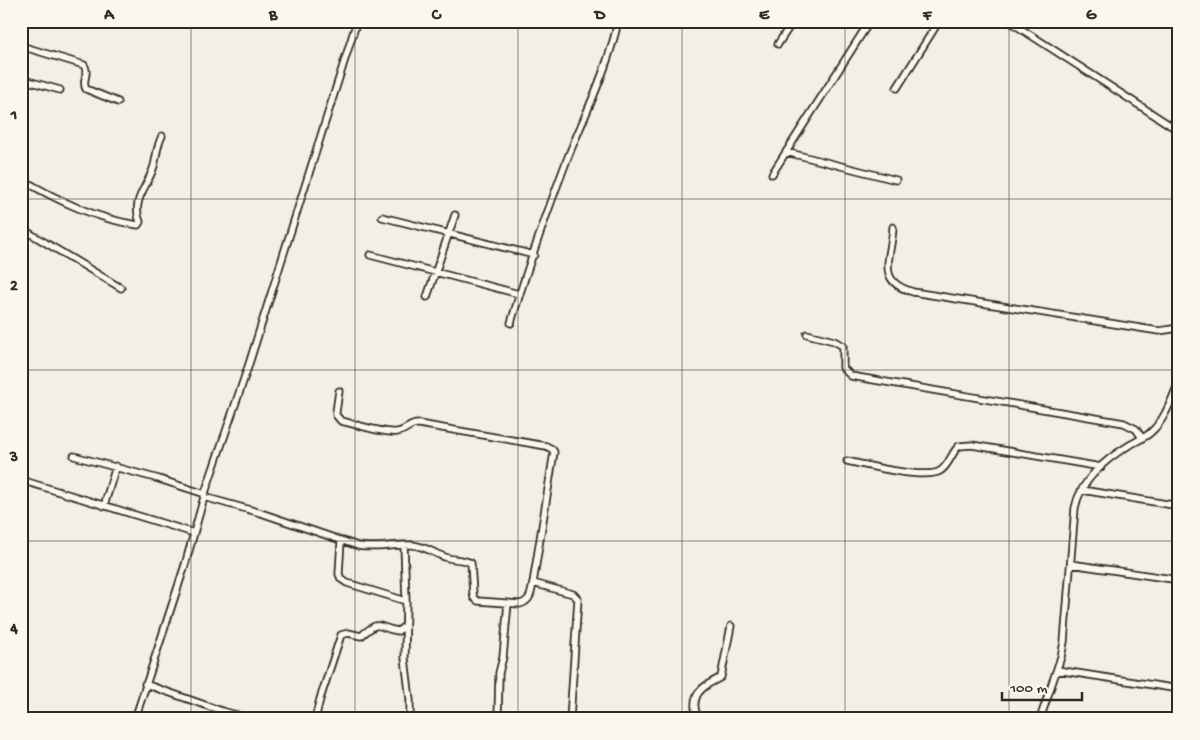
<svg xmlns="http://www.w3.org/2000/svg" width="1200" height="740" viewBox="0 0 1200 740" font-family="'Gochi Hand',sans-serif">
	<rect width="100%" height="100%" fill="#f3efe4"/>
	<filter id="ink" filterUnits="userSpaceOnUse"><feTurbulence type="fractalNoise" baseFrequency=".02" numOctaves="2"/><feDisplacementMap in="SourceGraphic" scale="10" xChannelSelector="R" yChannelSelector="G"/><feConvolveMatrix kernelMatrix="1 2 1 2 8 2 1 2 1" color-interpolation-filters="sRGB"/></filter>
	<g filter="url(#ink)">
		<g fill="none" stroke-linecap="round" stroke-linejoin="round">
			<defs>
				<path id="street" d="M1009,21l170,110
					M778,44l15,-23
					M21,46l63,19c6,8 -3,16 2,24l32,13
					M21,79l39,11
					M897,88l42,-67
					M786,152l110,28
					M772,174l98,-153
					M21,179c36,21 75,40 117,46l2,-3c-9,-23 8,-35 14,-56 3,-11 2,-18 8,-30
					M382,217l152,38
					M893,227c-1,30 -19,54 20,65l246,39 20,-3
					M21,228l100,60
					M370,255l149,39
					M427,297l28,-82
					M511,323c16,-55 36,-111 57,-166 18,-45 40,-88 50,-136
					M807,334l27,7 9,5v22l8,8 273,47 12,6 6,9
					M339,391l-3,21v3l5,6c14,3 43,13 56,11 9,-1 13,-9 22,-8l127,22 6,3 2,3 -21,131
					M74,456l85,23 46,15
					M847,461c18,4 78,19 93,10 9,-5 11,-18 19,-25l13,-1 129,22
					M21,480l173,53
					M1082,490l97,16
					M204,497l57,16 97,33c18,3 36,-2 54,-1 14,1 24,10 36,13 8,2 16,1 23,5l2,31 1,4 4,3 42,3c11,-3 11,-11 13,-21l40,11 5,5 -8,120
					M104,506l12,-40
					M341,541l-2,33 2,5 6,4 59,18
					M404,545l2,56 -1,57 5,42v19
					M1071,564l108,16
					M1057,670l122,19
					M145,684l77,27 30,8
					M135,719l50,-154 21,-75 42,-123 109,-346
					M315,719l5,-20 21,-64 7,-2 13,3c21,-18 15,-8 37,-5l7,-5
					M498,719l1,-46 4,-16 5,-54
					M700,719c-7,-7 -7,-22 1,-29 5,-6 14,-9 20,-13l10,-51
					M1040,719l21,-62 3,-15 11,-134c5,-27 31,-49 53,-62 8,-5 17,-8 23,-14 14,-12 21,-34 28,-50"/>
			</defs>
			<!-- street casing -->
			<use href="#street" stroke="#2b2b2b" stroke-width="9"/>
			<!-- street -->
			<use href="#street" stroke="#fbf7ec" stroke-width="5.5"/>
		</g>
	</g>
	<!-- grid -->
	<path fill="none" stroke="#2b2b2b" stroke-width="1" stroke-opacity="0.55" d="M191,21v698M355,21v698M518,21v698M682,21v698M845,21v698M1009,21v698M21,199h1158M21,370h1158M21,541h1158"/>
	<!-- margin -->
	<rect width="1200" height="740" fill="none" stroke="#fbf7ec" stroke-width="55"/>
	<!-- scale -->
	<path d="M1002 692v8h80v-8" fill="none" stroke="#2b2b2b" stroke-width="2.5"/>
	<text x="1010" y="692" font-size="15" fill="#2b2b2b" stroke="#fbf7ec" stroke-width="4" paint-order="stroke">100 m</text>
	<rect x="28" y="28" width="1144" height="684" fill="none" stroke="#2b2b2b" stroke-width="2"/>
	<g font-size="16" text-anchor="middle" font-weight="bold" fill="#2b2b2b">
		<text x="109" y="19">A</text>
		<text x="273" y="19">B</text>
		<text x="436" y="19">C</text>
		<text x="600" y="19">D</text>
		<text x="764" y="19">E</text>
		<text x="927" y="19">F</text>
		<text x="1091" y="19">G</text>
		<text x="14" y="119">1</text>
		<text x="14" y="290">2</text>
		<text x="14" y="461">3</text>
		<text x="14" y="633">4</text>
	</g>
</svg>
